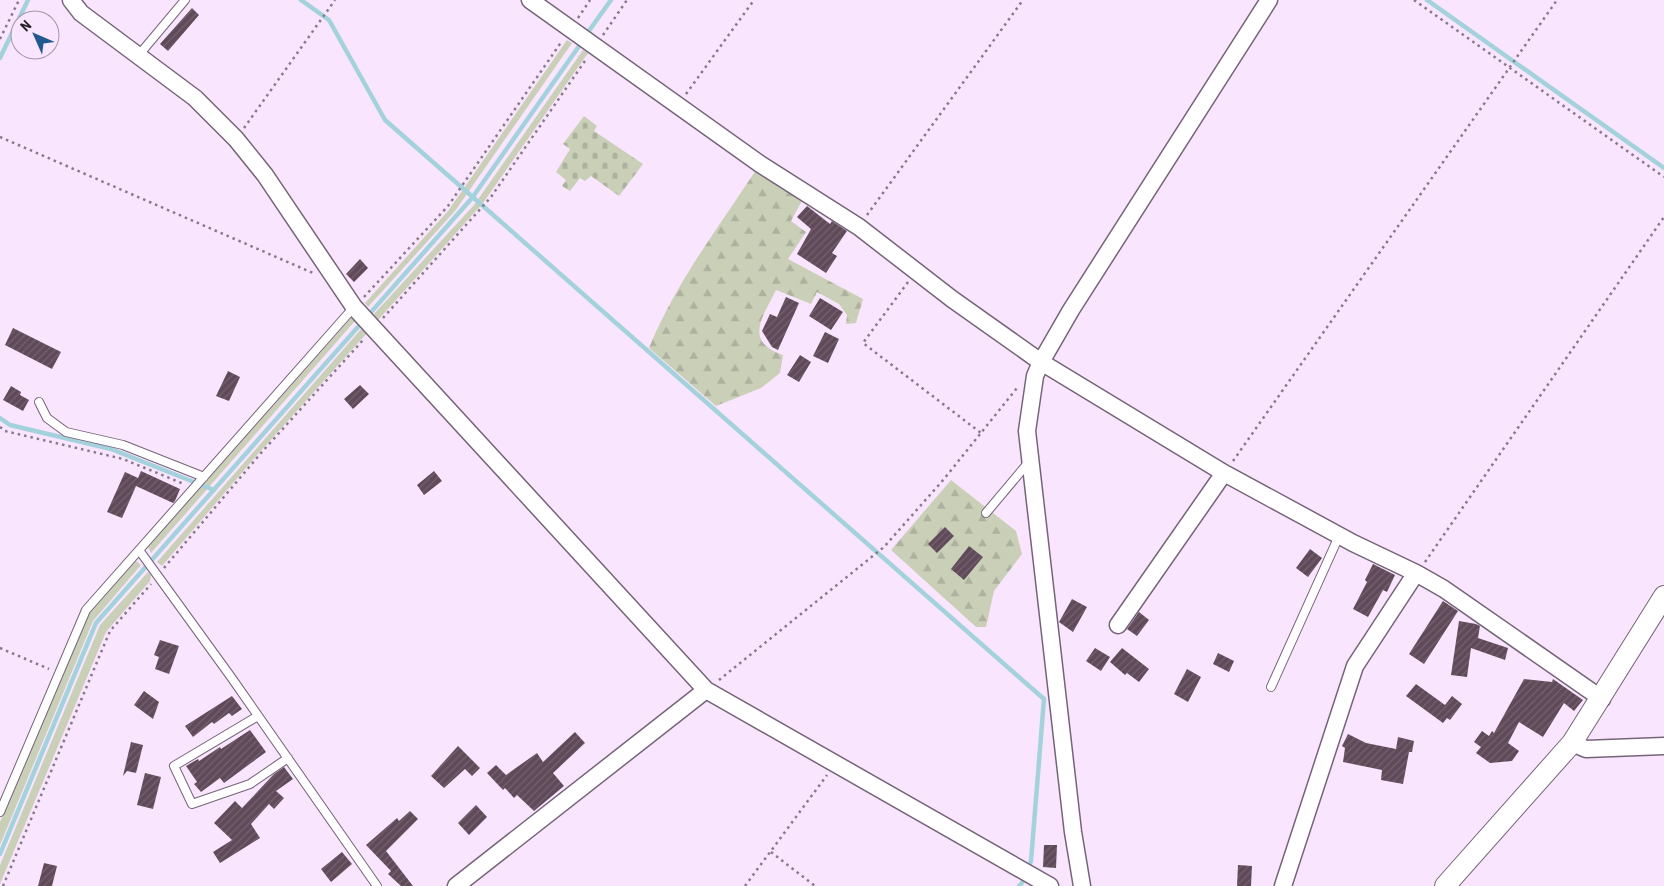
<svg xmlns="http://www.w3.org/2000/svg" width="1664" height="886" viewBox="0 0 1664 886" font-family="'Roboto Condensed',sans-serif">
	<defs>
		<pattern id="forest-firs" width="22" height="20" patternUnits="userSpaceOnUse" patternTransform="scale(1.25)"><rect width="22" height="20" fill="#cad0b8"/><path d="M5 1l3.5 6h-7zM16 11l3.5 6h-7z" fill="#adb29e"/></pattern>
		<pattern id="cemetery-stones" width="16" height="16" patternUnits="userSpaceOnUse" patternTransform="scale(1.25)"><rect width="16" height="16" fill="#cad0b8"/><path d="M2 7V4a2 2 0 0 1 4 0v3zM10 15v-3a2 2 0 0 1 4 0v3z" fill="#adb29e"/></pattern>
		<pattern id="building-hatch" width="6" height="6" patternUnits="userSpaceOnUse" patternTransform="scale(1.25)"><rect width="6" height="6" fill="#604a5a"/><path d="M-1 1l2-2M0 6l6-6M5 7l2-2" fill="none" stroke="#73616e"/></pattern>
	</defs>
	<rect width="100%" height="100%" fill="#f9e5fd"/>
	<!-- grass -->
	<path fill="#cad0b8" d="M567,40l5,3 -117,168 -87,96 -3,-4 83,-92z
		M583,50l5,3 -105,150 -105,117 -4,-6 100,-109z
		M351,318l4,3 -204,232 -3,-6z
		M362,328l5,5 -109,121 -96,112 -5,-4z
		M136,561l5,4 -48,56 -93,224v-23l87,-208z
		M148,572l3,3 -1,6 -44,51 -106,252v-19l100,-240z"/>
	<!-- forest -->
	<path fill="url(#forest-firs)" d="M756,170l47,29 -12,22 15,11 -18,27 75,40 -7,24 -10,1 1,-9 -8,-11 -22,-12 -6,12 -35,-14c-13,27 -33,51 7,65l-3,18 -19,15 -45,18 -67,-58c26,-64 69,-120 107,-178z
		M951,480l65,51 6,23 -28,37 -8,36h-10l-85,-77z"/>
	<!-- cemetery -->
	<path fill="url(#cemetery-stones)" d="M584,116l13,10 -3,5 49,33 -24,32 -28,-20 -6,5 -5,-3 -10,13 -8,-5 4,-6 -10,-8 14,-23 -7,-5z"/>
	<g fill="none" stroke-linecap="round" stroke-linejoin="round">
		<!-- stream -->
		<path stroke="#a3d2dd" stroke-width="4.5" d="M301,0l28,20 56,100 659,579 -13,162 -9,22 -3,3
			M1427,0l237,168
			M586,35l25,-35
			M0,58l28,-58
			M0,418l10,7 101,24 103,41
			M0,854l96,-231 376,-425 110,-156"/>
	</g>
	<!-- building -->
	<path fill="url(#building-hatch)" d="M192,8l7,7 -31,36 -8,-7z
		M807,206l23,18 2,-3 15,10 -15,22 5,3 -11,17 -29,-19 14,-25 -14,-12z
		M360,259l8,9 -14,14 -8,-8z
		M786,297l13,6 -21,47 -6,-3 -10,-16 8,-17 7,3z
		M820,298l23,14 -12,18 -22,-14z
		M13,328l48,24 -9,17 -47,-24z
		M825,332l14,7 -11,24 -15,-7z
		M800,355l11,7 -12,20 -12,-7z
		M228,371l12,6 -11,24 -13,-5z
		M360,385l9,9 -16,15 -9,-10z
		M11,386l10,6 -1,3 9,5 -6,11 -20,-11z
		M141,471l39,18 -5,12 -2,2 -37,-17 -14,32 -15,-6 18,-40 13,6z
		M434,471l8,10 -18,14 -7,-10z
		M945,527l9,9 -17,17 -9,-9z
		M969,546l14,11 -19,23 -13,-11z
		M1310,549l12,9 -14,19 -12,-9z
		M1373,564l22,11 -8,17 -4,-2 -15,27 -15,-8 14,-27 -2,-2z
		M1072,599l15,8 -14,25 -14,-10z
		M1443,601l15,10 -34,53 -15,-10z
		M1139,612l10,8 -12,16 -10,-7z
		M1459,621l17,3 4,2 -2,12 30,10 -3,12 -34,-12 -4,29 -16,-2z
		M160,640l19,6 -10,28 -14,-5 4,-12 -5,-2z
		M1095,648l15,9 -9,14 -15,-10z
		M1122,648l27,21 -10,13 -12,-9 -2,2 -15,-13z
		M1218,653l16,8 -5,11 -16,-8z
		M1187,669l14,8 -13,25 -14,-8z
		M1524,679l28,3 1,-3 30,21 -9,11 -10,-8 -21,34 -24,-15 -11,21 11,8 -7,10 -22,2 -14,-10 5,-6 -7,-5 8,-11 7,5 3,-5 2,2z
		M1416,684l29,21 7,-9 10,8 -12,16 -3,-2 -4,5 -37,-27z
		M144,691l15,11 -6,17 -19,-14z
		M232,696l10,13 -10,7 -3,-3 -15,11 -2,-2 -19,15 -8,-11z
		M250,730l16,22 -42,31 -4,-5 -19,14 -7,-8 3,-2 -11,-16 12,-7 1,2 21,-14 1,2z
		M575,732l10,11 -32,30 11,13 -30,25 -17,-16 -3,3 -9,-10 -2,2 -16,-17 9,-8 10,10 31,-22 6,9z
		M1348,734l18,9 30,6 2,-12 16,4 -2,11h-3l-6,32 -22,-4 1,-10 -39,-8 2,-14 -3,-2z
		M131,742l12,3 -7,28 -9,-2 -4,5z
		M458,746l22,22 -8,8 -7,-7 -21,19 -13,-12z
		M284,767l9,12 -17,12 8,7 -10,11 -5,-5 -18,20 9,14 -40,25 -7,-11 19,-12 -18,-17 21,-22 7,7 32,-34z
		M145,773l16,4 -8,32 -16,-4z
		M476,805l11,12 -18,18 -11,-12z
		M410,811l8,8 -32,32 27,35h-12l-13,-12 3,-3 -25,-26 31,-27 2,3z
		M1044,845h13l-1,23 -13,-1z
		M342,852l10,12 -21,18 -10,-13z
		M44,863l13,3 -5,20h-14z
		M1238,865l14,1 -1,20h-14z"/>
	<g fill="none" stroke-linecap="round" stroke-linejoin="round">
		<defs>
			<path id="service" d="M138,56l47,-56
				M39,402l8,16 19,14 57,13 81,32
				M986,513l42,-50
				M139,550l92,127 146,209
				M1271,687l68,-151
				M258,716l-84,50 18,38 58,-20 38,-26
				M0,812l86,-202 268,-303"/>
			<path id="minor" d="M71,0l10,13 114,85 41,41 29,36 89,132 352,383 344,196
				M530,0l230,164 99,63 93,72 89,63 183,111 129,70 63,30 28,16 158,110
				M1118,625l106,-152
				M1572,743l14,6 78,-3
				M456,886l250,-196
				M1082,886l-9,-54 -46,-401 8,-55 6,-14 30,-52 198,-310
				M1283,886l72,-220 61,-93"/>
			<path id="tertiary" d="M1445,886l127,-143 92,-147"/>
		</defs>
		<!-- service casing -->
		<use href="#service" stroke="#756479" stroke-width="10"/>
		<!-- minor casing -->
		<use href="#minor" stroke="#756479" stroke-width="19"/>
		<!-- tertiary casing -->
		<use href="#tertiary" stroke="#756479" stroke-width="22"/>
		<!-- path -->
		<path stroke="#867989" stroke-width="2.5" stroke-dasharray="2.5 4" stroke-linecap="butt" d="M1414,0l250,177
			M578,18l12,-18
			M603,35l24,-35
			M0,39l19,-39
			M686,94l68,-94
			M244,128l91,-128
			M0,137l313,136
			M867,215l156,-215
			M908,282l-45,61 118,90
			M364,297l84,-91 114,-165
			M383,318l108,-121 96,-139
			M0,427l5,4 118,28 61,25
			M1233,461l324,-461
			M1425,562l239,-345
			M164,568l97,-115 103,-114
			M0,648l49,21
			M719,680l165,-133 60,-68 73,-91
			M771,852l44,34
			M3,886l107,-255 41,-47
			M745,886l82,-111"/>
		<!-- service -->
		<use href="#service" stroke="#fff" stroke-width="8"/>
		<!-- minor -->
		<use href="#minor" stroke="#fff" stroke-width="16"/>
		<!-- tertiary -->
		<use href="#tertiary" stroke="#fff" stroke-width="20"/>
	</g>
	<!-- north arrow -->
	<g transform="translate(35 35) rotate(315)"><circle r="24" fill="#f9e5fd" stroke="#a596a7"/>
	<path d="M0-4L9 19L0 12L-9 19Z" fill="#215890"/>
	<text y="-8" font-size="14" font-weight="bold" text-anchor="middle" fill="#261f27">N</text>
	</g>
</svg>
